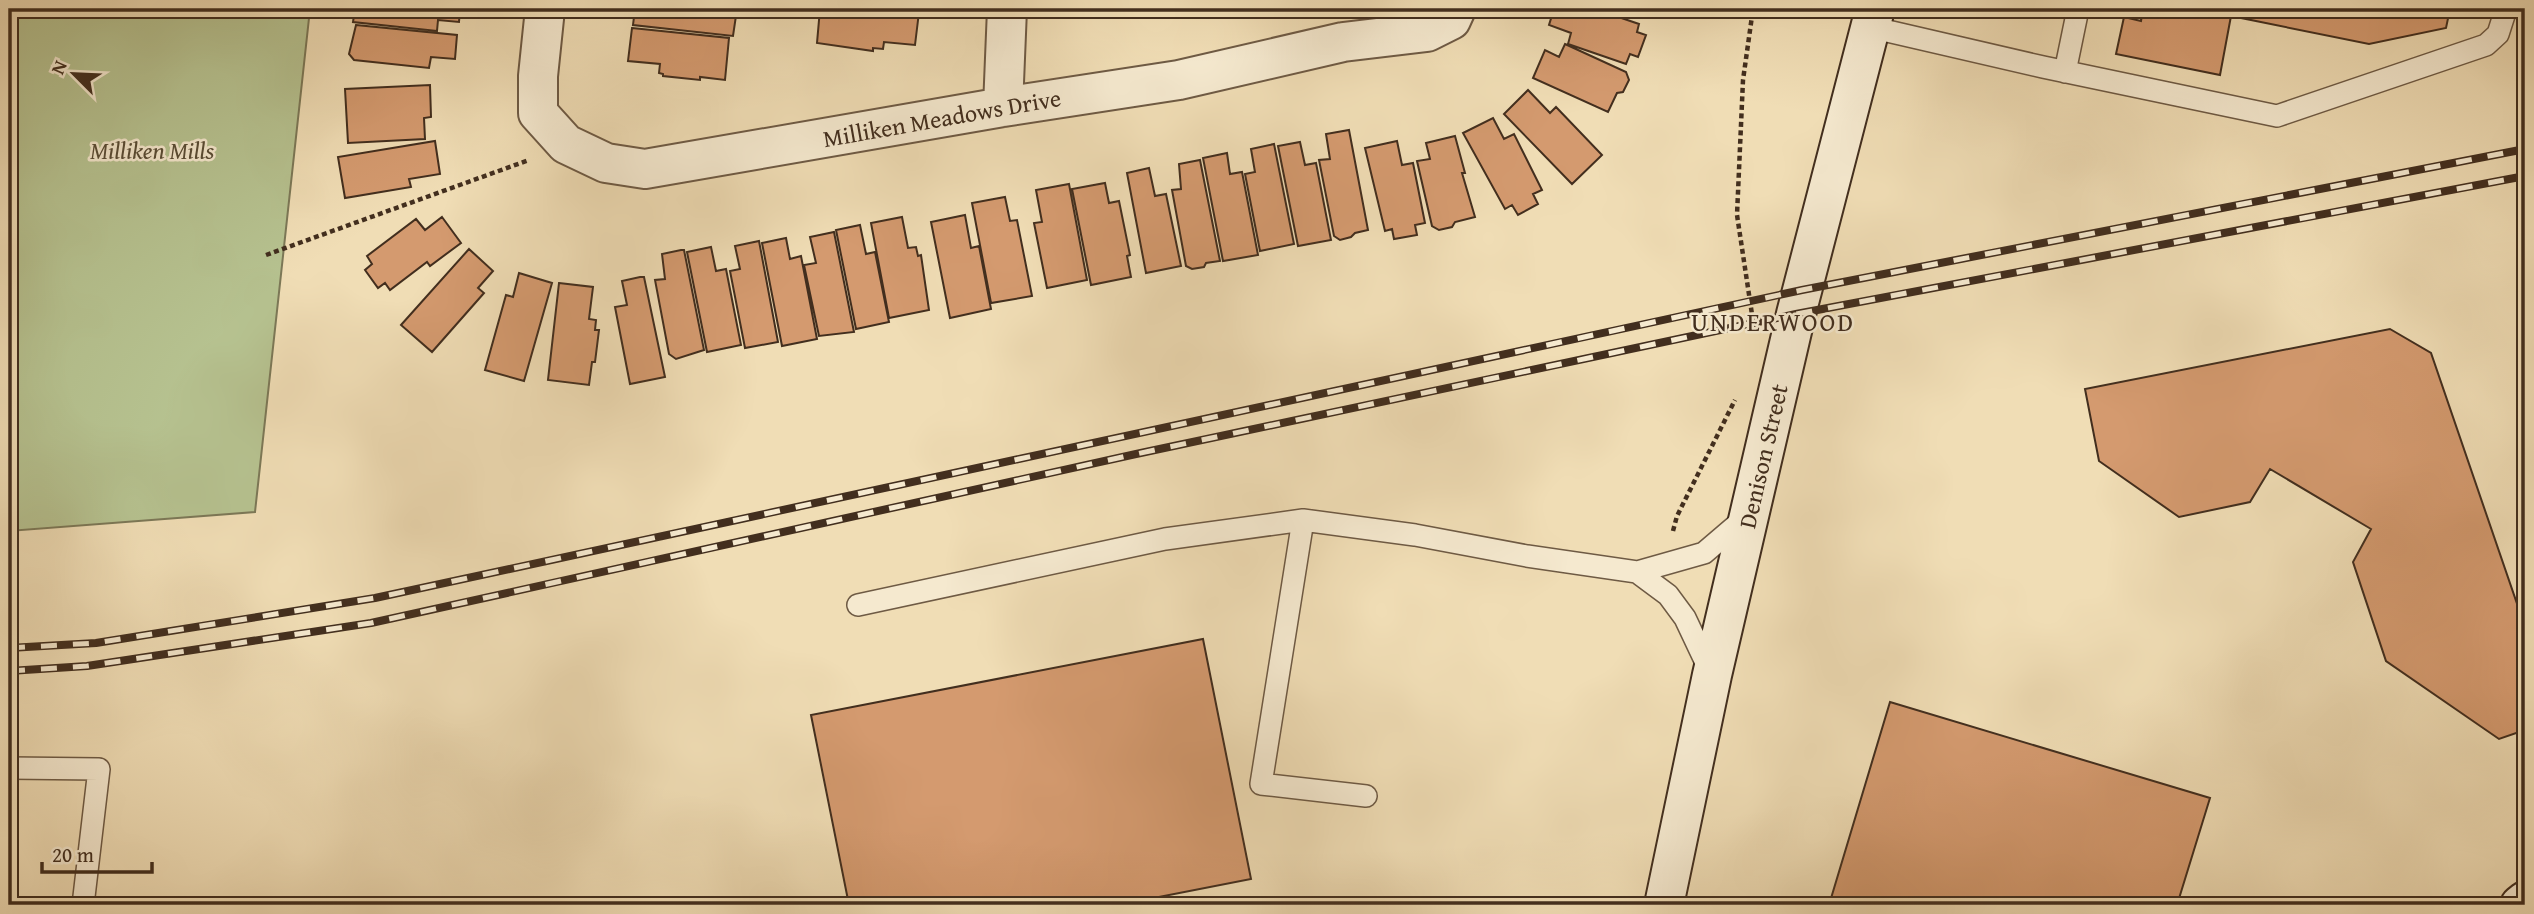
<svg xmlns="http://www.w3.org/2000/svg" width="2534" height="914" viewBox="0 0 2534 914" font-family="'Gentium Book Plus',serif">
	<rect width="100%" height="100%" fill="#f0ddb5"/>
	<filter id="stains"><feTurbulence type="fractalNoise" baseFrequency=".00286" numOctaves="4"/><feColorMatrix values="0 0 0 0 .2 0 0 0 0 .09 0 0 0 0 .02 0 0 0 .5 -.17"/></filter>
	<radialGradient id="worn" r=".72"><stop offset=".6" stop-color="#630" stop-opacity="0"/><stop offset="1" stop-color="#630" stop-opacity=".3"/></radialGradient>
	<!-- green -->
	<path fill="#b6c290" stroke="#7c7857" stroke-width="2" d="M9,9h301l-55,503 -246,19z"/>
	<!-- building -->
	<path fill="#d49a6f" stroke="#422e1e" stroke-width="2" d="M355,9h105l-1,13 -21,-2 -1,11 -84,-9z
		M635,9h102l-4,27 -100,-11z
		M820,9h72l27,3 -4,33 -31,-3 -1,7 -10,-1v3l-56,-8z
		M1554,9h41l44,15 -2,8 9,3 -8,22 -8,-3 -4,10 -58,-20 3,-11 -22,-8z
		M2143,9h307l-4,19 -77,16 -138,-28 -11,59 -104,-21 8,-37 17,4z
		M356,25l101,10 -2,24 -24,-2 -2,11 -75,-8 -5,-6z
		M632,28l97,10 -4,42 -25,-3v3l-37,-4v-2l-4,-1 1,-9 -32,-3z
		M1565,44l61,28 3,8 -6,12 -6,1 -9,19 -75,-34 12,-28 14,7z
		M430,85l1,32 -7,1 1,21 -77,4 -3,-54z
		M1528,90l22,23 6,-6 46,48 -30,29 -68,-70z
		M1493,118l11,21 10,-5 28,56 -9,4 5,10 -20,11 -6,-10 -7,4 -42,-76z
		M1349,130l19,100 -13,3 -4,4 -11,3 -6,-4 -15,-76 11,-1 -4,-25z
		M1455,136l10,37h-3l13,44 -20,5 -3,5 -13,3 -7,-4 -15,-65 13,-2 -4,-16z
		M435,141l5,33 -31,5 2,8 -66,11 -7,-41z
		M1397,141l5,24 11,-2 12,60 -10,2 2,10 -23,4 -2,-10 -7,2 -20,-83z
		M1300,142l5,23 11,-2 15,77 -33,6 -20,-100z
		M1274,144l20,100 -34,7 -15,-77 10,-2 -4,-23z
		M1227,153l3,21 12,-2 16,83 -35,6 -20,-103z
		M1200,160l20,101 -14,2 -2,4 -12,2 -6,-3 -14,-76 9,-1 -2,-25z
		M1149,168l6,28 11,-2 15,72 -35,7 -19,-100z
		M1105,183l4,20 10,-2 11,54 -3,1 4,21 -40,8 -19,-96z
		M1069,184l18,96 -40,8 -13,-65 8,-1 -6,-32z
		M1005,197l5,24 7,-1 15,76 -41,7 -19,-100z
		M965,215l6,33 8,-2 12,63 -41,9 -19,-96z
		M442,217l19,26 -31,23 -3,-4 -37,28 -5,-7 -7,5 -13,-18 7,-6 -5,-8 49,-37 9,11z
		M902,217l6,31 8,-1 2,9 3,-1 8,55 -40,8 -18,-95z
		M860,225l6,29 9,-2 14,70 -33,7 -20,-99z
		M834,232l20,100 -35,4 -15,-71 12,-2 -6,-26z
		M786,238l4,21 11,-3 16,83 -35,7 -20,-103z
		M759,241l19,101 -33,6 -15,-77 10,-2 -5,-23z
		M711,247l5,24 10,-2 15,76 -34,7 -20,-100z
		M469,249l24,22 -15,17 6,5 -52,59 -31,-27z
		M681,250h3l20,100 -28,9 -7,-5 -14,-74 10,-1 -3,-25z
		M519,273l33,10 -28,98 -39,-11 21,-75 7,2z
		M640,277h4l21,100 -35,7 -15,-77 12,-2 -5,-24z
		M559,283l34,4 -4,32 7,1 -1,10h4l-4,32h-3l-3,23 -41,-5z
		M2390,329l41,24 94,274v103l-26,9 -113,-78 -33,-99 18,-33 -101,-60 -20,33 -71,15 -80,-56 -14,-72z
		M1203,639l48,240 -133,26h-269l-38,-190z
		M1890,702l320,96 -33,107h-348z"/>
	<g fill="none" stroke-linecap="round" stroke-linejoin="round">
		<defs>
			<path id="lane" d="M1870,27l173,40 234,49 209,-71 12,-11 8,-25
				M2065,72l13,-63
				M1303,520l-42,264 105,12
				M1637,572l31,23 17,23 26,55
				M858,605l307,-66 138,-19 112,15 112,21 110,16 67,-19 41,-35
				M9,768l90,1 -16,136"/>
			<path id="street" d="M545,9l-7,67v37l28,31 40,19 39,6 358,-62 176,-27 164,-38 84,-10 24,-12 5,-11
				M1003,107l4,-98"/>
			<path id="secondary" d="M1664,905l48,-230 84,-361 79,-305
				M2520,905l5,-4"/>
		</defs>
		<!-- lane casing -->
		<use href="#lane" stroke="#6e5a44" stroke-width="24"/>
		<!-- street casing -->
		<use href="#street" stroke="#6e5a44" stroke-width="42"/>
		<!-- secondary casing -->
		<use href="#secondary" stroke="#422e1e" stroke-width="42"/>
		<!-- path -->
		<path stroke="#422e1e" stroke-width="4.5" stroke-dasharray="5 3.5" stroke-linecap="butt" d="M266,255l263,-95
			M1753,321l-16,-106 6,-135 10,-71
			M1673,531l4,-15 58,-116"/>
		<!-- lane -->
		<use href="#lane" stroke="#f5e9cf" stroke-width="21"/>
		<!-- street -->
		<use href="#street" stroke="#f5e9cf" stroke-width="38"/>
		<!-- secondary -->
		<use href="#secondary" stroke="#f5e9cf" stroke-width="38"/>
		<defs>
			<path id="rail" d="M9,648l87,-5 279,-45 1427,-308 723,-141
				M9,671l78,-5 284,-43 765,-169 660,-140 729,-138"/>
		</defs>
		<!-- rail casing -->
		<use href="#rail" stroke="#422e1e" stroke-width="8"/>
		<!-- rail -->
		<use href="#rail" stroke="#f5e9cf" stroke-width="5" stroke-dasharray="16" stroke-linecap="butt"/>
	</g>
	<g text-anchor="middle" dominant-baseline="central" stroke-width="5" stroke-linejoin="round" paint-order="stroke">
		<!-- street labels -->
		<g font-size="24" fill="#422e1e" stroke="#f5e9cf">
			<text transform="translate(942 118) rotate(-10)">Milliken Meadows Drive</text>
			<text transform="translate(1763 456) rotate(-77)">Denison Street</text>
		</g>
		<!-- park labels -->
		<g font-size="24" font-style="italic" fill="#594c35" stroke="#f5e9cf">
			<text x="152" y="150">Milliken Mills</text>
		</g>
		<!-- neighbourhood labels -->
		<g font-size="26" letter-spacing="2" fill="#422e1e" stroke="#f5e9cf">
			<text x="1773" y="321">UNDERWOOD</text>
		</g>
	</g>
	<!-- margin -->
	<rect width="2534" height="914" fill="none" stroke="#f0ddb5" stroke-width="35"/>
	<rect x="10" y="10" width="2513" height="893" fill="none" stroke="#422e1e" stroke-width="3.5"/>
	<rect x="18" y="18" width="2499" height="879" fill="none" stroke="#422e1e" stroke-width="2"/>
	<!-- north arrow -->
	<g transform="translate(74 74) rotate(294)" stroke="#f5e9cf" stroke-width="5" paint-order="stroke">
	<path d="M0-5L12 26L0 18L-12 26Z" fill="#422e1e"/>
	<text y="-10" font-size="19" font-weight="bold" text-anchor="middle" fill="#422e1e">N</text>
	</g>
	<!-- scale -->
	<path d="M42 862v10h110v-10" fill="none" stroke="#422e1e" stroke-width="3.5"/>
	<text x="52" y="862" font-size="21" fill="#422e1e" stroke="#f5e9cf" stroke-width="5" paint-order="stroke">20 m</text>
	<rect width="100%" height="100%" filter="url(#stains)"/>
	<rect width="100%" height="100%" fill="url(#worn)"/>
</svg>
